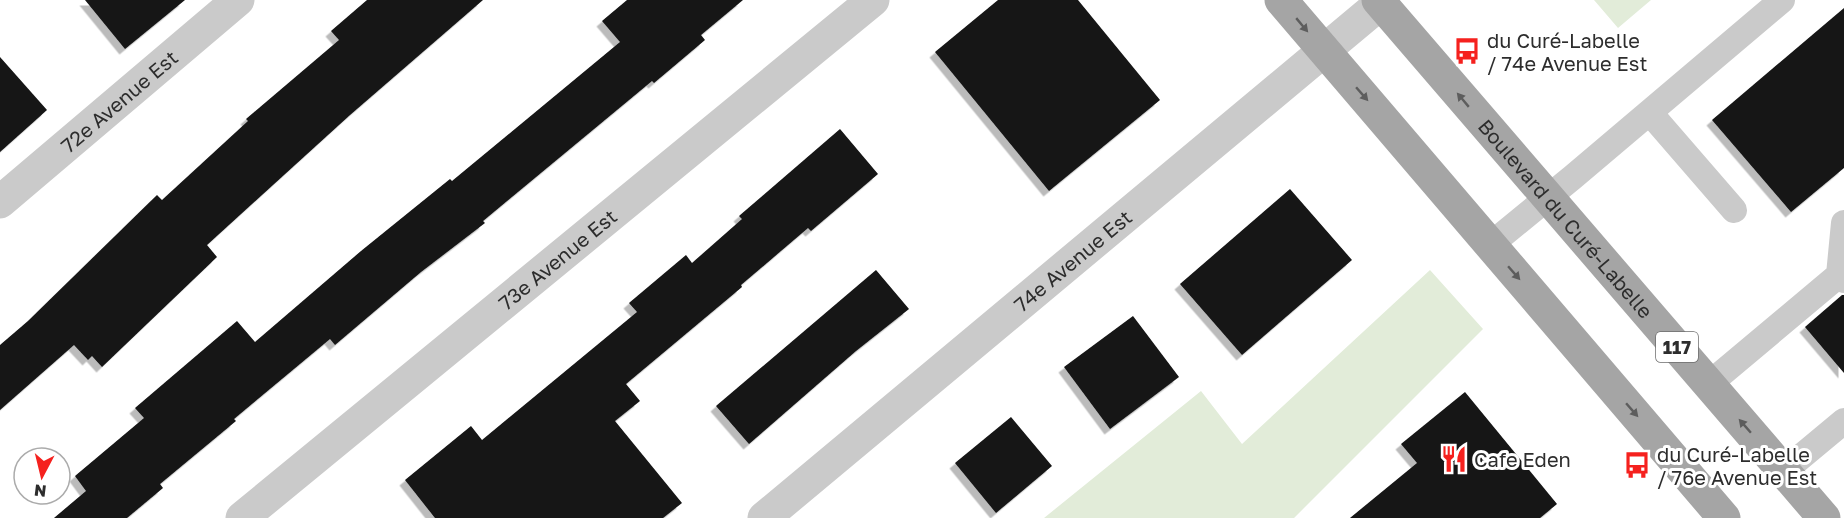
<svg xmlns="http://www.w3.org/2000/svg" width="1844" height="518" viewBox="0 0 1844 518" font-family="'Golos Text',sans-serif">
	<defs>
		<filter id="shadow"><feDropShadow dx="-5.5" dy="5.5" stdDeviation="0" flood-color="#0004"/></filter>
	</defs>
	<rect width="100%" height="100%" fill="#fff"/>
	<!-- green -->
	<path fill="#e2ecd9" d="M1594,0h57l-33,28z
		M1430,270l53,59 -189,189h-250l157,-127 41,53z"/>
	<!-- building -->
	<path fill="#141414" filter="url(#shadow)" d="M85,0h100l-60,49z
		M367,0h116l-133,115 -143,130 10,12 -115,110 -10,-11 -4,4 -14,-15 -74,65v-65l28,-24 129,-126 5,5 86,-79 -2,-2 93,-79 -8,-9z
		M627,0h116l-42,35 4,5 -51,43 -2,-2 -169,140 2,2 -64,49 -86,73 -5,-6 -96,80 2,2 -76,63 3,4 -36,30h-73l32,-27 -11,-15 69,-58 -9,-10 102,-87 18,21 106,-91 89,-72 2,2 168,-139 -18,-21z
		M998,0h80l82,100 -111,91 -114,-139z
		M1844,8v160l-53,44 -79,-92z
		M0,57l47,53 -47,42z
		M840,129l38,45 -67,57 -3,-3 -67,57 1,2 -116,97 14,17 -25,20 67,82 -19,15h-228l-30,-38 66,-54 11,14 155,-128 -8,-9 57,-48 6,8 50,-44 -3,-3z
		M1290,189l62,71 -110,95 -62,-71z
		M876,270l33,39 -53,42 -107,93 -33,-38z
		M1842,295h2v78l-39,-46z
		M1133,316l46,61 -69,52 -46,-62z
		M1465,392l92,112 -17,14h-190l67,-55 -16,-19z
		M1011,417l41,49 -56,47 -41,-50z"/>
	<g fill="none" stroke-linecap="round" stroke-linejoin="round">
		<!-- lane -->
		<path stroke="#cacaca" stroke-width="26" d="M1650,113l84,97
			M1490,245l83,-68 209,-177
			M1839,275l5,-52
			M1709,384l130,-109 5,5
			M1784,471l60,-50"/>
		<!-- street -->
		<g stroke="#cacaca" stroke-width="33">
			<path id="s1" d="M0,202l238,-202"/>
			<path id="s2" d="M242,518l631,-518"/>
			<path id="s3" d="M764,518l617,-515"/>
		</g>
		<!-- primary -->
		<g stroke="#a5a5a5" stroke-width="33">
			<path d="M1281,0l443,518"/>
			<path id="s4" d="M1378,0l446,518"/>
		</g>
	</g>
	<!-- one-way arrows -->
	<defs><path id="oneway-solid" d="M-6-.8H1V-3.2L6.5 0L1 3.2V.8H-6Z" transform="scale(1.5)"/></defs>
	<g fill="#5d5d5d">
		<use href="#oneway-solid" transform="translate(1302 25) rotate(50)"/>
		<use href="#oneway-solid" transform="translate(1362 94) rotate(49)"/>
		<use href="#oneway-solid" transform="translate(1463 100) rotate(-130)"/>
		<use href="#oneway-solid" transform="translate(1514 273) rotate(49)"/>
		<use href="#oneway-solid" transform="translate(1632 410) rotate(49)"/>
		<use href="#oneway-solid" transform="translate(1745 426) rotate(-131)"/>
	</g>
	<!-- icons -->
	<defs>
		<symbol id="bus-bare" viewBox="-9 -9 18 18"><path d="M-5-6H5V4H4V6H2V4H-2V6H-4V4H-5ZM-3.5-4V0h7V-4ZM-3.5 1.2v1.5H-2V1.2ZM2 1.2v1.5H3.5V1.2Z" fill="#f5211e" stroke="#fff" stroke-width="2.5" paint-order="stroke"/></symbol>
		<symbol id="restaurant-bare" viewBox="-9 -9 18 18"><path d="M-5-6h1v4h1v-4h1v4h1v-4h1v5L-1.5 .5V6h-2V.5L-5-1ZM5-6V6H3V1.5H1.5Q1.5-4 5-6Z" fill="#f5211e" stroke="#fff" stroke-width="2.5" paint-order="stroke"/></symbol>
	</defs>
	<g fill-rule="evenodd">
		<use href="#bus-bare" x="1448" y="32" width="38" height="38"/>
		<use href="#restaurant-bare" x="1435" y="440" width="38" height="38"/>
		<use href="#bus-bare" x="1618" y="446" width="38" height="38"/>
	</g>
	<g text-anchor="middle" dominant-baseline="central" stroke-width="6" stroke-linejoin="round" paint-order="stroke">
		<!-- shield labels -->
		<rect fill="#fff" stroke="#6c6c6c" stroke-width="1.5" x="1656" y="332" width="42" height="30" rx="4.5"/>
		<g font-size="18" font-weight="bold" fill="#2d2d2d">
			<text x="1677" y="347">117</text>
		</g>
		<!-- poi labels -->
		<g font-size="20" fill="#2d2d2d" stroke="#fff" text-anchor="start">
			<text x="1487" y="40">du Curé-Labelle<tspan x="1487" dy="23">/ 74e Avenue Est</tspan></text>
			<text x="1657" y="454">du Curé-Labelle<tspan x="1657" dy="23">/ 76e Avenue Est</tspan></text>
			<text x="1474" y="459">Cafe Eden</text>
		</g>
		<!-- street labels -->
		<g font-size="20" fill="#2d2d2d" stroke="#fff">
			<text stroke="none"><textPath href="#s1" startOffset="156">72e Avenue Est</textPath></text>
			<text stroke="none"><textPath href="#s4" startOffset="288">Boulevard du Curé-Labelle</textPath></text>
			<text stroke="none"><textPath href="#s2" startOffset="408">73e Avenue Est</textPath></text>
			<text stroke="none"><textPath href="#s3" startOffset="402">74e Avenue Est</textPath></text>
		</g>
	</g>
	<!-- north arrow -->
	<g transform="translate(42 476) rotate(187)"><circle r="28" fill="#ffffff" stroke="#ababab" stroke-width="1.5"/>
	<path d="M0-4.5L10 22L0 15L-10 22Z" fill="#f5211e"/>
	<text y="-9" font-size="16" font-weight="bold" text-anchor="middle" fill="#2d2d2d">N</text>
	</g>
</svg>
